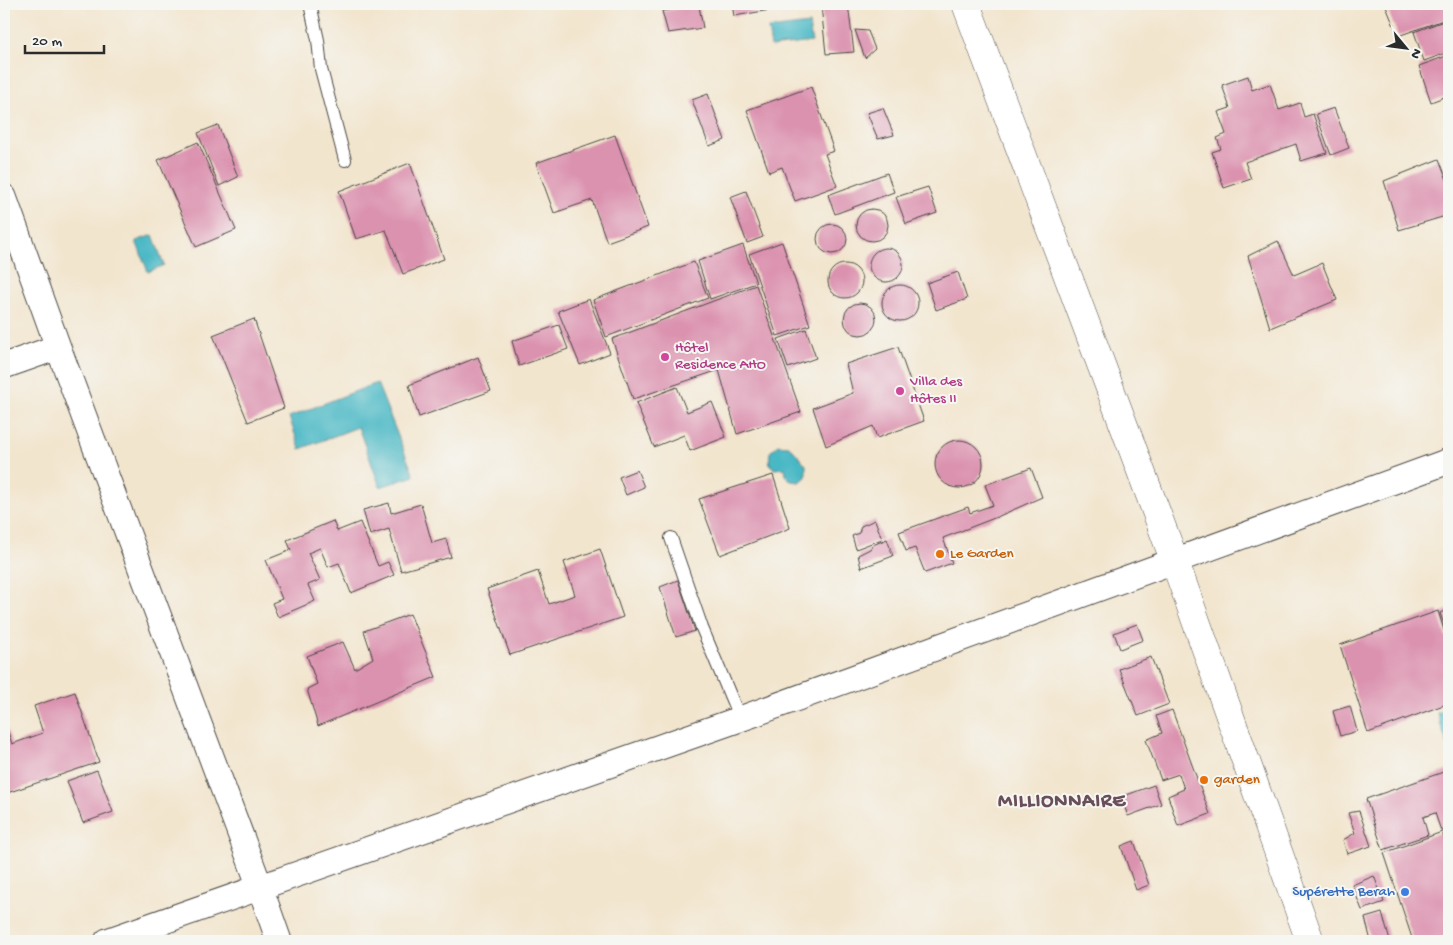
<svg xmlns="http://www.w3.org/2000/svg" width="1453" height="945" viewBox="0 0 1453 945" font-family="'Gochi Hand',sans-serif">
	<rect width="100%" height="100%" fill="#f6f6f2"/>
	<filter id="ink" filterUnits="userSpaceOnUse"><feTurbulence type="fractalNoise" baseFrequency=".02" numOctaves="2"/><feDisplacementMap in="SourceGraphic" scale="10" xChannelSelector="R" yChannelSelector="G"/><feConvolveMatrix kernelMatrix="1 2 1 2 8 2 1 2 1" color-interpolation-filters="sRGB"/></filter>
	<filter id="wash" filterUnits="userSpaceOnUse"><feTurbulence type="fractalNoise" baseFrequency=".0096" numOctaves="4" result="noise"/><feDisplacementMap in="SourceGraphic" scale="20" xChannelSelector="R" yChannelSelector="G"/><feGaussianBlur stdDeviation="1.12" result="paint"/><feColorMatrix in="noise" values="0 0 0 0 0 0 0 0 0 0 0 0 0 0 0 0 0 1.4 0 .05"/><feComposite in="paint" operator="in"/></filter>
	<g filter="url(#wash)">
		<rect width="100%" height="100%" fill="#f2e5ce"/>
		<!-- water -->
		<path fill="#4ab8c5" stroke="#3a7278" d="M809,24l3,18 -41,5 -3,-18z
			M153,235l11,30 -16,7 -12,-31z
			M377,383l37,93 -34,11 -22,-60 -58,22 -11,-32z
			M778,445l11,1 9,9 8,10v12l-6,5 -9,-1 -5,-6 -1,-7 -11,1 -5,-7 1,-10z
			M1449,708v41l-12,-36z"/>
		<g id="blocks">
			<!-- building -->
			<path fill="#db92af" d="M732,4h49l1,4 -48,8z
				M830,4h18l6,48 -28,2 -5,-49z
				M1385,4h59l5,14 -51,18z
				M699,6l4,22 -35,5 -6,-22z
				M1449,19v33l-25,9 -10,-29z
				M855,30l13,1 7,18 -10,9z
				M1449,55v40l-18,7 -12,-36z
				M1248,76l4,14 18,-6 9,26 21,-7 4,14 9,-3 14,39 -26,8 -5,-17 -51,18 6,17 -27,9 -12,-36 9,-3 -4,-11 9,-4 -8,-22 12,-4 -8,-23z
				M811,87l23,64 -9,3 12,32 -42,15 -13,-34 -13,5 -22,-62z
				M708,94l17,46 -16,6 -17,-46z
				M883,108l11,27 -16,4 -11,-26z
				M1334,108l15,40 -18,7 -15,-41z
				M218,125l20,52 -19,9 -21,-53z
				M615,135l33,92 -41,15 -15,-42 -38,13 -18,-50z
				M198,142l38,88 -40,17 -38,-87z
				M1439,159l10,26v30l-50,15 -15,-49z
				M410,163l34,96 -41,15 -17,-44 -30,9 -17,-48z
				M887,173l7,19 -59,22 -7,-19z
				M928,187l9,26 -31,11 -10,-27z
				M746,191l17,46 -16,6 -17,-46z
				M856 225a16 16 0 1 1 32 0a16 16 0 1 1-32 0Z
				M817 239a15 15 0 1 1 30 0a15 15 0 1 1-30 0Z
				M1278,241l16,34 28,-12 15,37 -67,28 -22,-72z
				M782,242l28,83 -33,11 -28,-82z
				M743,245l13,38 -46,16 -12,-38z
				M869 265a17 17 0 1 1 34 0a17 17 0 1 1-34 0Z
				M694,262l14,36 -102,39 -13,-37z
				M828 281a17 17 0 1 1 34 0a17 17 0 1 1-34 0Z
				M958,272l9,27 -31,11 -9,-27z
				M756,285l45,127 -64,22 -18,-64 -86,29 -21,-60z
				M882 303a18 18 0 1 1 36 0a18 18 0 1 1-36 0Z
				M589,299l21,54 -30,12 -22,-54z
				M844 319a16 16 0 1 1 32 0a16 16 0 1 1-32 0Z
				M254,319l30,89 -36,14 -35,-87z
				M559,325l9,24 -49,17 -7,-25z
				M806,329l10,29 -28,10 -10,-29z
				M898,347l26,74 -47,17 -4,-12 -47,20 -13,-38 40,-15 -7,-29z
				M478,357l13,34 -72,26 -10,-32z
				M677,387l10,25 25,-10 14,35 -36,14 -6,-16 -30,12 -18,-44z
				M935 464a24 24 0 1 1 48 0a24 24 0 1 1-48 0Z
				M1031,468l11,29 -45,20 -54,21 9,25 -27,10 -10,-25 -9,3 -7,-19 69,-25 2,6 23,-8 -8,-20z
				M637,470l7,17 -18,8 -7,-18z
				M773,475l17,53 -70,27 -21,-56z
				M389,503l2,10 30,-9 11,39 14,-4 5,18 -50,14 -12,-42 -19,6 -7,-25z
				M875,520l7,19 -26,10 -4,-13 7,-3 2,-7z
				M333,521l4,10 23,-9 18,44 10,-4 6,13 -43,18 -12,-30 -11,4 -8,-19 -12,5 12,27 -12,5 7,16 -37,16 -6,-14 10,-4 -16,-39 25,-10 -4,-10z
				M887,539l6,17 -32,12 -3,-13 12,-6 3,-4z
				M600,549l23,68 -113,38 -23,-66 51,-18 11,33 26,-9 -11,-33z
				M678,580l17,51 -19,6 -16,-50z
				M1449,609v29l-9,-25z
				M1438,611l11,35v57l-81,30 -28,-88z
				M410,614l26,63 -118,49 -11,-37 10,-5 -10,-28 36,-14 12,27 18,-11 -9,-27z
				M1137,624l6,16 -23,9 -6,-16z
				M1151,657l18,47 -31,12 -19,-47z
				M75,692l24,70 -95,32v-74l8,24 31,-11 -9,-27z
				M1350,706l7,25 -17,5 -7,-25z
				M1172,710l38,104 -32,12 -10,-30 16,-7 -5,-15 -18,6 -15,-40 16,-7 -6,-17z
				M97,770l16,42 -30,11 -16,-42z
				M1449,770v58l-8,3 -6,-18 -12,4 5,18 -45,15 -17,-51z
				M1154,785l7,19 -33,12 -7,-19z
				M1359,811l12,35 -24,8 -4,-14 12,-7 -7,-20z
				M1442,832l7,20v89h-36l-29,-88z
				M1134,841l15,44 -13,5 -15,-44z
				M1374,876l10,26 -22,8 -10,-25z
				M1382,913l8,28h-19l-6,-23z"/>
		</g>
	</g>
	<g filter="url(#ink)">
		<use href="#blocks" fill-opacity="0" stroke="#494743" stroke-width="1"/>
		<g fill="none" stroke-linecap="round" stroke-linejoin="round">
			<defs>
				<path id="lane" d="M310,4l8,36 3,29 24,91
					M671,538l31,90 38,91"/>
				<path id="street" d="M4,197l54,150 202,540 19,54
					M4,366l54,-19
					M107,941l633,-222 709,-258"/>
				<path id="secondary" d="M966,4l209,558 135,379"/>
			</defs>
			<!-- lane casing -->
			<use href="#lane" stroke="#494743" stroke-width="14"/>
			<!-- street casing -->
			<use href="#street" stroke="#494743" stroke-width="27"/>
			<!-- secondary casing -->
			<use href="#secondary" stroke="#494743" stroke-width="29"/>
			<!-- lane -->
			<use href="#lane" stroke="#fff" stroke-width="12"/>
			<!-- street -->
			<use href="#street" stroke="#fff" stroke-width="25"/>
			<!-- secondary -->
			<use href="#secondary" stroke="#fff" stroke-width="28"/>
		</g>
	</g>
	<!-- markers -->
	<g fill="#d1479c" stroke="#f6f6f2" stroke-width="2">
		<circle cx="665" cy="357" r="5"/>
		<circle cx="900" cy="391" r="5"/>
	</g>
	<g fill="#e8710a" stroke="#f6f6f2" stroke-width="2">
		<circle cx="940" cy="554" r="5"/>
		<circle cx="1204" cy="780" r="5"/>
	</g>
	<circle fill="#3f7fe0" stroke="#f6f6f2" stroke-width="2" cx="1405" cy="892" r="5"/>
	<g text-anchor="middle" dominant-baseline="central" stroke-width="4" stroke-linejoin="round" paint-order="stroke">
		<!-- hotel labels -->
		<g font-size="15" fill="#b23c85" stroke="#f6f6f2" text-anchor="start">
			<text x="675" y="348">Hôtel<tspan x="675" dy="17">Residence AHO</tspan></text>
			<text x="910" y="382">Villa des<tspan x="910" dy="17">Hôtes II</tspan></text>
		</g>
		<!-- food labels -->
		<g font-size="15" fill="#c56008" stroke="#f6f6f2" text-anchor="start">
			<text x="950" y="554">Le Garden</text>
			<text x="1214" y="780">garden</text>
		</g>
		<!-- shop labels -->
		<g font-size="15" fill="#366cbe" stroke="#f6f6f2" text-anchor="end">
			<text x="1395" y="892">Supérette Berah</text>
		</g>
		<!-- district labels -->
		<g font-size="20" font-weight="bold" letter-spacing="1" fill="#694f59" stroke="#f6f6f2">
			<text x="1062" y="802">MILLIONNAIRE</text>
		</g>
	</g>
	<!-- margin -->
	<rect width="1453" height="945" fill="none" stroke="#f6f6f2" stroke-width="20"/>
	<!-- north arrow -->
	<g transform="translate(1406 48) rotate(119)" stroke="#f6f6f2" stroke-width="4" paint-order="stroke">
	<path d="M0-4L9 19L0 12L-9 19Z" fill="#2b2b2b"/>
	<text y="-8" font-size="14" font-weight="bold" text-anchor="middle" fill="#2b2b2b">N</text>
	</g>
	<!-- scale -->
	<path d="M25 45v8h79v-8" fill="none" stroke="#2b2b2b" stroke-width="2.5"/>
	<text x="32" y="45" font-size="15" fill="#2b2b2b" stroke="#f6f6f2" stroke-width="4" paint-order="stroke">20 m</text>
</svg>
